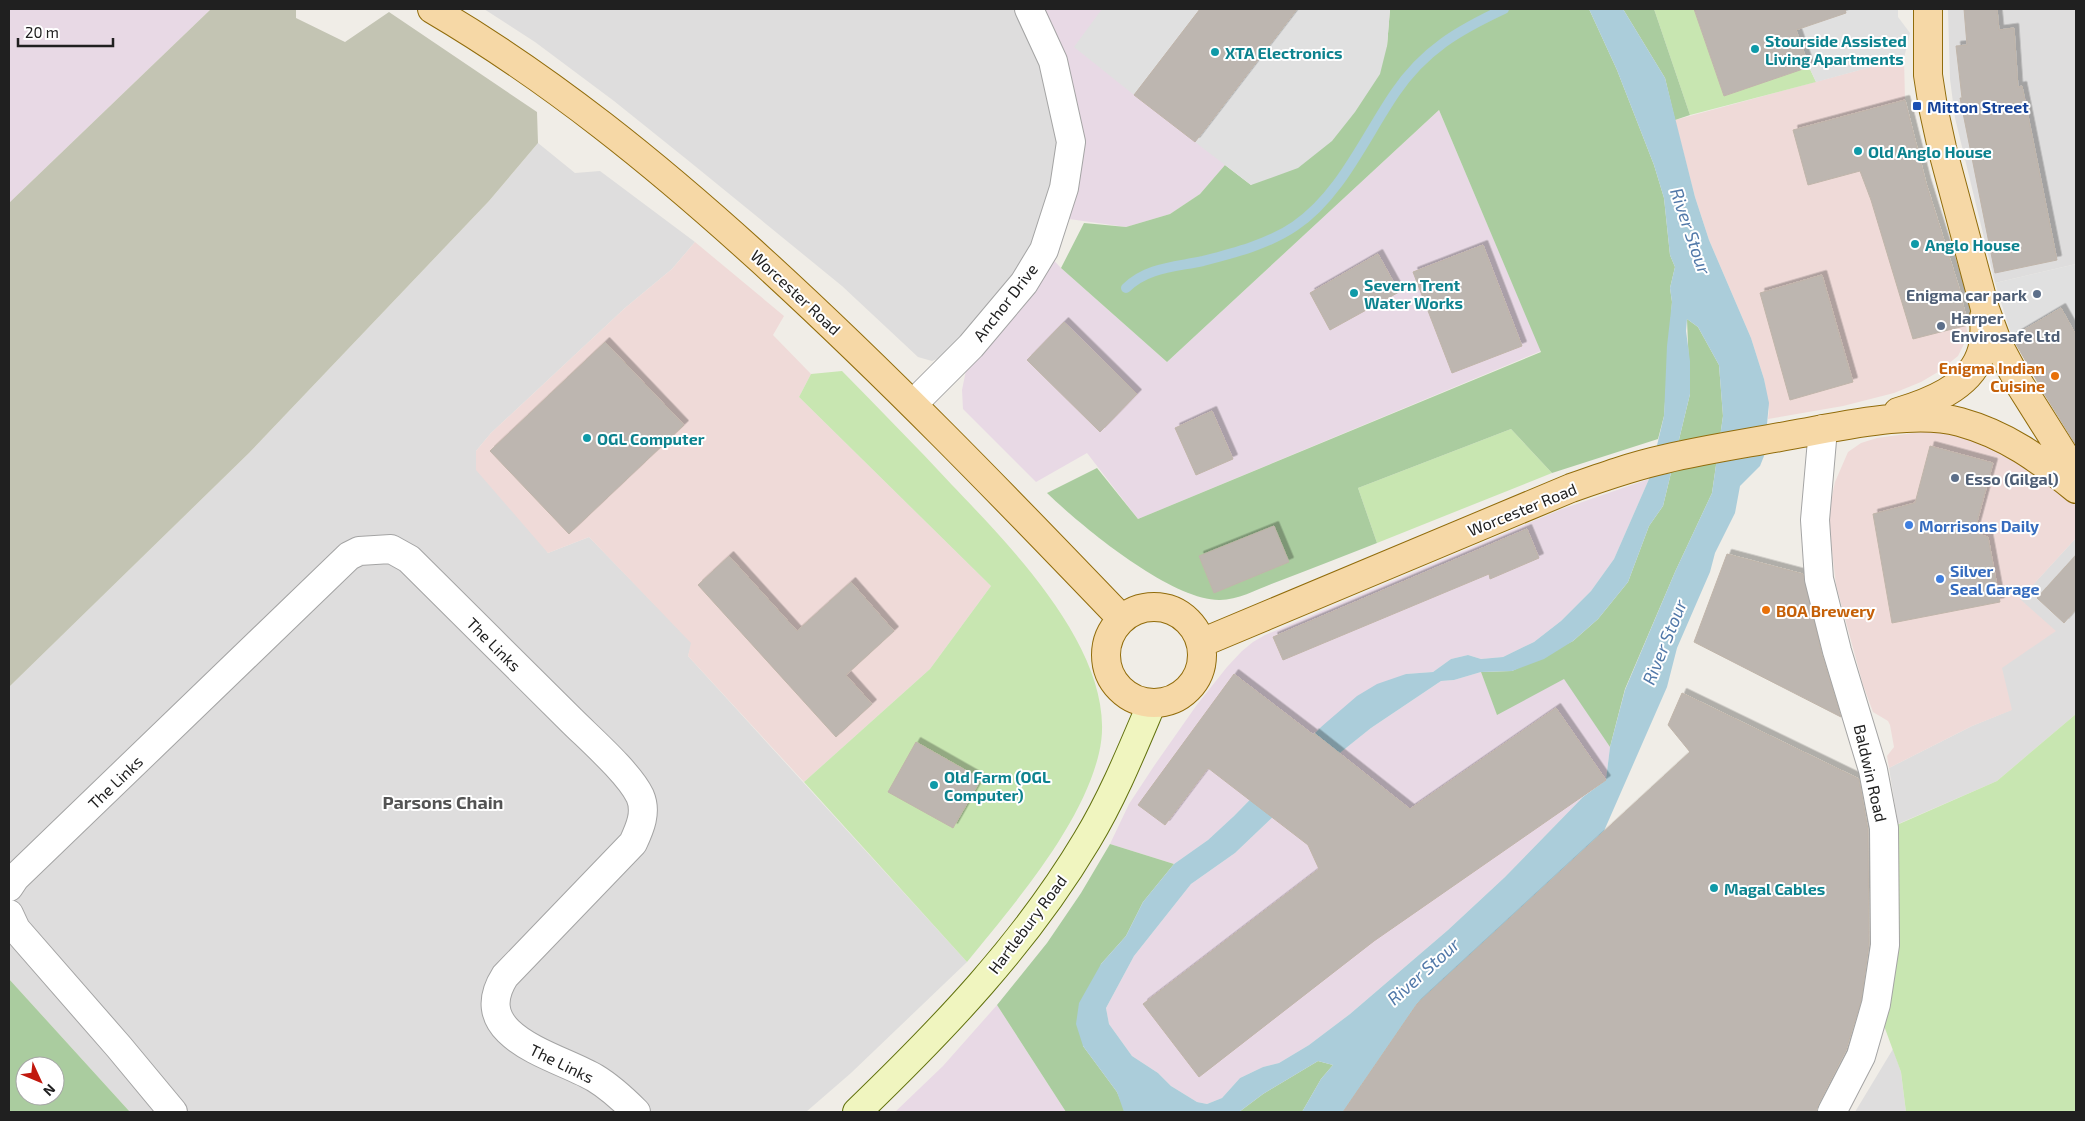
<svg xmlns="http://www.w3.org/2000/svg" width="2085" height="1121" viewBox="0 0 2085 1121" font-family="'Exo 2',sans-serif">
	<defs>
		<filter id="shadow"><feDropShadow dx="4.5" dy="-4.5" stdDeviation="0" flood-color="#0004"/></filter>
	</defs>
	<rect width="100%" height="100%" fill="#f0ede7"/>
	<!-- residential -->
	<path fill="#dedddd" d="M484,9h545l42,133 -16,75 -84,129 -39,15 -14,-4 -76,-71 -152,-124 -76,-61 -79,-59z
		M1948,9h128v255l-81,19 -40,-165 -5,-39z
		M538,143l37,30 25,-2 95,71 -23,27 -47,39 -134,125 -15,18 72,102 41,-16 103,106 -4,13 279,306 -116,111 -45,39h-676l-121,-133v-292l240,-234 240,-252z
		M2076,538v176l-79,67 -99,43 -9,-56 83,-42 39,-16 -10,-44 18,-66z
		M1893,1049l8,23 5,40h-51z"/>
	<!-- commercial -->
	<path fill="#efdad8" d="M1904,58l1,42 21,83 33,105 9,48 -10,20 -20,16 -17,10 -27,11 -51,13 -75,13 1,-8 -5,-32 -13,-41 -42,-98 -14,-43 -20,-77z
		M695,242l89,74 -11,19 38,39 -12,23 192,189 -61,83 -126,113 -116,-126 3,-13 -102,-106 -41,16 -72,-83v-19l15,-18 134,-125 47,-39z
		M1928,431l38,6 37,13 73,52v36l-56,61 36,32 -54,37 10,42 -40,16 -83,42 -2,-12 7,-9 -4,-22 -2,-4 -15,-9 -10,-27 -27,-100 -7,-60 2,-24 4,-19 13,-30 13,-9 16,-5z"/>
	<!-- industrial -->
	<path fill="#e8d9e5" d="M9,9h202l-202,194z
		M1029,9h361l-165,156 -25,29 -30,20 -44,13 -71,-10 16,-75z
		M1439,110l102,241 -403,168 -51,-66 -51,29 -73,-73 -1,-19 9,-44 73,-96 17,18 106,94z
		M1649,479l-35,80 -23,32 -30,30 -27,21 -31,15 -22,2 -13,-4 -17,4 -18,13 -27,2 -85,53 -90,92 -23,21 -34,24 -64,-20 19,-40 25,-38 42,-60 31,-39 15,-16 11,-9 12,-7 297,-126z
		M1481,672l16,42 67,-36 46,69 -4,33 -23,17 -78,80 -57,53 -98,84 -41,31 -30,18 -16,4 -23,11 -18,20 -15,6 -10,-2 -26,-16 -13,-13 -26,-17 -23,-32 -3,-16 28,-52 57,-72 44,-31 106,-101 30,-24 70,-47 13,-1z
		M997,1005l69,107h-171l48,-46z"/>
	<!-- construction -->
	<path fill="#c3c4b3" d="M211,9h85v9l49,24 44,-30 148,100 1,31 -49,58 -240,252 -240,234v-484z"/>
	<!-- grass -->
	<path fill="#c8e6b1" d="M1654,9h40l30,87 85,-29 7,15 -126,33z
		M842,371c37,38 74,75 110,114 59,62 170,173 147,268 -17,73 -85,151 -132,209l-163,-180 126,-113 61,-83 -192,-189 12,-23z
		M1511,429l41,44 -175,70 -19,-55z
		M2076,714v398h-170l-5,-40 -25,-68 8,-176 15,-4 98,-43z"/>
	<!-- forest -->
	<path fill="#aacc9f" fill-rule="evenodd" d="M1390,9h199l28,61 37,95 10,33 6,57 5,12 -5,21 2,14 -8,114 -6,23 -106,34 -41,-44 -153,59 19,55c-34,13 -68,27 -103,40 -16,6 -36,17 -54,17 -48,1 -139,-74 -173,-107l50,-25 41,51 403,-167 -102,-242 -272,252 -106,-94 23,-45 42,4 44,-13 30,-20 25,-29 26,20 136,-139z
		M1623,9h31l36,106 -15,5 -10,-42z
		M1687,319l11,8 21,38 4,51 -11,77 -37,79 -50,117 -15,58 -46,-68 -67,36 -16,-43 31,-1 61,-30 25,-22 30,-37 21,-56 14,-20 27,-112z
		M1110,844l64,20 -31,38 -17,34 -25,28 -18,82 34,46 8,19 -59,1 -69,-107 50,-62 34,-50z
		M9,979l121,133h-121zM25,1066h30v30h-30z
		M1318,1061l15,4 -12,14 -19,33h-63l24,-18z"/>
	<!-- parking -->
	<path fill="#e0e0e0" d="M1102,9h97l1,1 -66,85 -60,-48z
		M1297,9h93l-3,37 -7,28 -25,38 -23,29 -34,27 -47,17 -56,-43z
		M1812,9h86v8l12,16 -6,25 -88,24 -7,-15 -13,-37 21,-7z
		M2076,264v71l-15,-27 -49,29 -17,-54z"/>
	<!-- water -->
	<path fill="#abcdda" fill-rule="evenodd" d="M1589,9h34l42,69 30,119 14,43 42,98 13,41 5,24 -5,53 -4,10 -20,20 -5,27 -20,40 -5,19 -33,76 -10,39 -63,144 -187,173 -74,108h-41l19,-33 12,-14 -15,-4 -55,33 -24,18h-115l-7,-20 -34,-46 -7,-22 3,-21 22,-39 25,-28 17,-34 31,-38 34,-24 26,-24 87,-89 36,-31 20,-12 29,-10 27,-2 18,-13 17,-4 13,4 22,-2 31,-15 27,-21 30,-30 23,-32 35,-80 15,-63 3,-70 5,-44 -2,-14 5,-21 -5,-12 -6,-57 -10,-33 -37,-95zM1687,319l11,8 21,38 4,51 -11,77 -37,79 -50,118 -15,57 -4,33 -23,17 -78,80 -57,53 -98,84 -41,31 -30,18 -16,4 -23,11 -18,20 -15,6 -10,-2 -26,-16 -13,-13 -26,-17 -23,-32 -3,-16 28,-52 57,-72 44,-31 106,-101 30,-24 70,-47 13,-1 27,-8 31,-1 32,-12 29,-18 25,-22 30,-37 21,-56 14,-20 27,-112v-33l-4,-30z"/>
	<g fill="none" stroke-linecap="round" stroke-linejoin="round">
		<!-- stream -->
		<path stroke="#abcdda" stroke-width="10" d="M1126,288c21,-21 50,-21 77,-27 31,-8 66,-17 92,-35 45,-30 70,-89 100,-133 29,-43 64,-63 109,-84"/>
	</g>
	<!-- building -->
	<path fill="#bdb6b0" stroke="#c0b5aa" filter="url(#shadow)" d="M1200,9h97l-102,133 -61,-47z
		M1694,9h151l1,4 -50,17 13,37 -85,29z
		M1964,9h33l2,21 15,-2 4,59 4,-1 35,174 -62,13 -35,-175h2l-6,-52 11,-1z
		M1905,100l21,83 33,105 9,37 -55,14 -42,-139 -11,-29 -52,14 -15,-55z
		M1483,245l39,101 -70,27 -39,-101z
		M1378,254l21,38 -69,38 -20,-37z
		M1822,275l31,107 -63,18 -30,-107z
		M2061,308l15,27v110l-31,-50 -33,-58z
		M1064,322l73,72 -37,38 -73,-72z
		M605,342l79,83 -115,109 -79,-83z
		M1212,411l21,48 -37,16 -21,-47z
		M1930,446l63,17 -19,70 14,4 12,65 -108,21 -19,-109 42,-11z
		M1274,526l15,36 -75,31 -15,-37z
		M1527,529l12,29 -49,21 -1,-5 -206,86 -10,-23z
		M1727,554l76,20 19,81 19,62 -147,-75z
		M2076,555v54l-12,14 -27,-25z
		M729,556l68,75 54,-49 43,49 -48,44 26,29 -36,33 -138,-152z
		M1234,674l81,62 -1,-3 96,76 146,-101 50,72 -232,161 -175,136 -56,-73 176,-135 -11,-24 -100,-77 -43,57 -27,-20z
		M1682,693l177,86 9,51 1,114 -8,57 -15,49 -28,55 -2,7h-473l74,-108 273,-252 -22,-27z
		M916,742l65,37 -28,49 -65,-36z"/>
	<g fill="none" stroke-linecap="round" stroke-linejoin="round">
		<defs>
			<path id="street" d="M913,404l58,-58 53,-63 20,-33 20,-62 7,-46 -18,-81 -24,-52
				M1823,429l-8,91 4,59 18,72 36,119 11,58 1,117 -9,59 -15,52 -29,56
				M9,887l6,-9 334,-322 10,-5 32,-2 18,10c54,54 108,107 162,161 19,19 58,53 69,76 7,16 0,32 -7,47l-128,133c-39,61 53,80 90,102 15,9 29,22 41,34
				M9,914l7,15 103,118 54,65"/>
			<path id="secondary" d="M857,1112c86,-83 168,-168 230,-272 26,-43 45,-90 65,-137"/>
			<path id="primary" d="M432,9c119,70 226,157 328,250 126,115 244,237 362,360
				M1928,9v66l5,32 9,41 43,161 13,35 22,41 56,89
				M1898,412c30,-9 70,-24 82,-56 5,-12 5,-26 4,-39
				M1106 655a48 48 0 1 1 96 0a48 48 0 1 1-96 0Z
				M1201,643l370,-155c31,-11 62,-22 94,-29 42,-10 84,-16 126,-24 47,-8 123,-26 169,-13 47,13 79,37 116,67"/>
		</defs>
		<!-- street casing -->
		<use href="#street" stroke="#a4a4a4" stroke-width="30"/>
		<!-- secondary casing -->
		<use href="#secondary" stroke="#61710d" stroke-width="30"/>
		<!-- primary casing -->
		<use href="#primary" stroke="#916c0b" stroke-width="30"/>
		<!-- street -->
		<use href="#street" stroke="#fff" stroke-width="28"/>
		<!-- secondary -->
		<use href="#secondary" stroke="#f0f5bf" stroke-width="28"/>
		<!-- primary -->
		<use href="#primary" stroke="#f6d8a6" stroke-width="28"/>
	</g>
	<!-- markers -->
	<g fill="#0f9aa8" stroke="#fff" stroke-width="2">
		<circle cx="1755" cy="49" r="5"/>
		<circle cx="1215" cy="52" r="5"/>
		<circle cx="1858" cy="151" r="5"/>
		<circle cx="1915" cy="244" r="5"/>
		<circle cx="1354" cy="293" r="5"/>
		<circle cx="587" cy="438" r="5"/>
		<circle cx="934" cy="785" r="5"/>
		<circle cx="1714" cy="888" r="5"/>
	</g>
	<rect fill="#1a4fb4" stroke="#fff" stroke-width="2" x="1912" y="101" width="10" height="10" rx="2.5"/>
	<g fill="#5c6f8a" stroke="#fff" stroke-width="2">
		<circle cx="2037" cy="294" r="5"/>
		<circle cx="1941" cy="326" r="5"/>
		<circle cx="1955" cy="478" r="5"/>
	</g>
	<g fill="#e8710a" stroke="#fff" stroke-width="2">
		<circle cx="2055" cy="376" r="5"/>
		<circle cx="1766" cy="610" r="5"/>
	</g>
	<g fill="#3f7fe0" stroke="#fff" stroke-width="2">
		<circle cx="1909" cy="525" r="5"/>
		<circle cx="1940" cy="579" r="5"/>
	</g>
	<g text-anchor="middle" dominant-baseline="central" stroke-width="4" stroke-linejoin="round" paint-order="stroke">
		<!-- culture labels -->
		<g font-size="16" font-weight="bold" fill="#0d838f" stroke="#fff" text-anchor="start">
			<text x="1765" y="40">Stourside Assisted<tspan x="1765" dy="18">Living Apartments</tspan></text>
			<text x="1225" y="52">XTA Electronics</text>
			<text x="1868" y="151">Old Anglo House</text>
			<text x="1925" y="244">Anglo House</text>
			<text x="1364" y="284">Severn Trent<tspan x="1364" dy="18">Water Works</tspan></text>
			<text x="597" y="438">OGL Computer</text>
			<text x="944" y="776">Old Farm (OGL<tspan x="944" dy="18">Computer)</tspan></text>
			<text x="1724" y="888">Magal Cables</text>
		</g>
		<!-- transit labels -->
		<g font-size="16" font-weight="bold" fill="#164399" stroke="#fff" text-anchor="start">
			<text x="1927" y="106">Mitton Street</text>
		</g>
		<!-- street labels -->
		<g font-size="16" fill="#202020" stroke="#fff">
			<text transform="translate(796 292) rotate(43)">Worcester Road</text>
			<text transform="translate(1005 302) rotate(-52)">Anchor Drive</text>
			<text transform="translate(1522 509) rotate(-22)">Worcester Road</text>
			<text transform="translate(494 644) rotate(45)">The Links</text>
			<text transform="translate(1871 773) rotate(77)">Baldwin Road</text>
			<text transform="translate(115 782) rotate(-44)">The Links</text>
			<text transform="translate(1027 924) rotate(-53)">Hartlebury Road</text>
			<text transform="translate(562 1063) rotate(26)">The Links</text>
		</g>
		<!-- service labels -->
		<g font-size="16" font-weight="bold" fill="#4e5e75" stroke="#fff" text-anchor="start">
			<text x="2027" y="294" text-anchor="end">Enigma car park</text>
			<text x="1951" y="317">Harper<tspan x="1951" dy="18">Envirosafe Ltd</tspan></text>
			<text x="1965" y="478">Esso (Gilgal)</text>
		</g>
		<!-- food labels -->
		<g font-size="16" font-weight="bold" fill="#c56008" stroke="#fff" text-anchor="end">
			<text x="2045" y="367">Enigma Indian<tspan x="2045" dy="18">Cuisine</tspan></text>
			<text x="1776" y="610" text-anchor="start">BOA Brewery</text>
		</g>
		<!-- shop labels -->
		<g font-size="16" font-weight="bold" fill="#366cbe" stroke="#fff" text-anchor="start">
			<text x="1919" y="525">Morrisons Daily</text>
			<text x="1950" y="570">Silver<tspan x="1950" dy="18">Seal Garage</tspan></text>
		</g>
		<!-- water labels -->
		<g font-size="18" font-style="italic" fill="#5279a9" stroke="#fff">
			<text transform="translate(1691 231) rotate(71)">River Stour</text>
			<text transform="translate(1664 642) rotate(-68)">River Stour</text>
			<text transform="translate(1423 971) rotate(-42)">River Stour</text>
		</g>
		<!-- neighbourhood labels -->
		<g font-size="18" font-weight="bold" fill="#535353" stroke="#fff">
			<text x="443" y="802">Parsons Chain</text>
		</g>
	</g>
	<!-- border -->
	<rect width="2085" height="1121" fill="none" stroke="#202020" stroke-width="20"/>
	<!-- north arrow -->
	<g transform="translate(40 1081) rotate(134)"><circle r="24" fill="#ffffff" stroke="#a6a6a6"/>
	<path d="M0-4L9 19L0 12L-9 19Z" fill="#c1180e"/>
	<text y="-8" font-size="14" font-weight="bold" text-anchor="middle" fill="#202020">N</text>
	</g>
	<!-- scale -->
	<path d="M18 38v8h95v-8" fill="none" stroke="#202020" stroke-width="2.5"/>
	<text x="25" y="38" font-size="15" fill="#202020" stroke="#ffffff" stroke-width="4" paint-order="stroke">20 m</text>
</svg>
